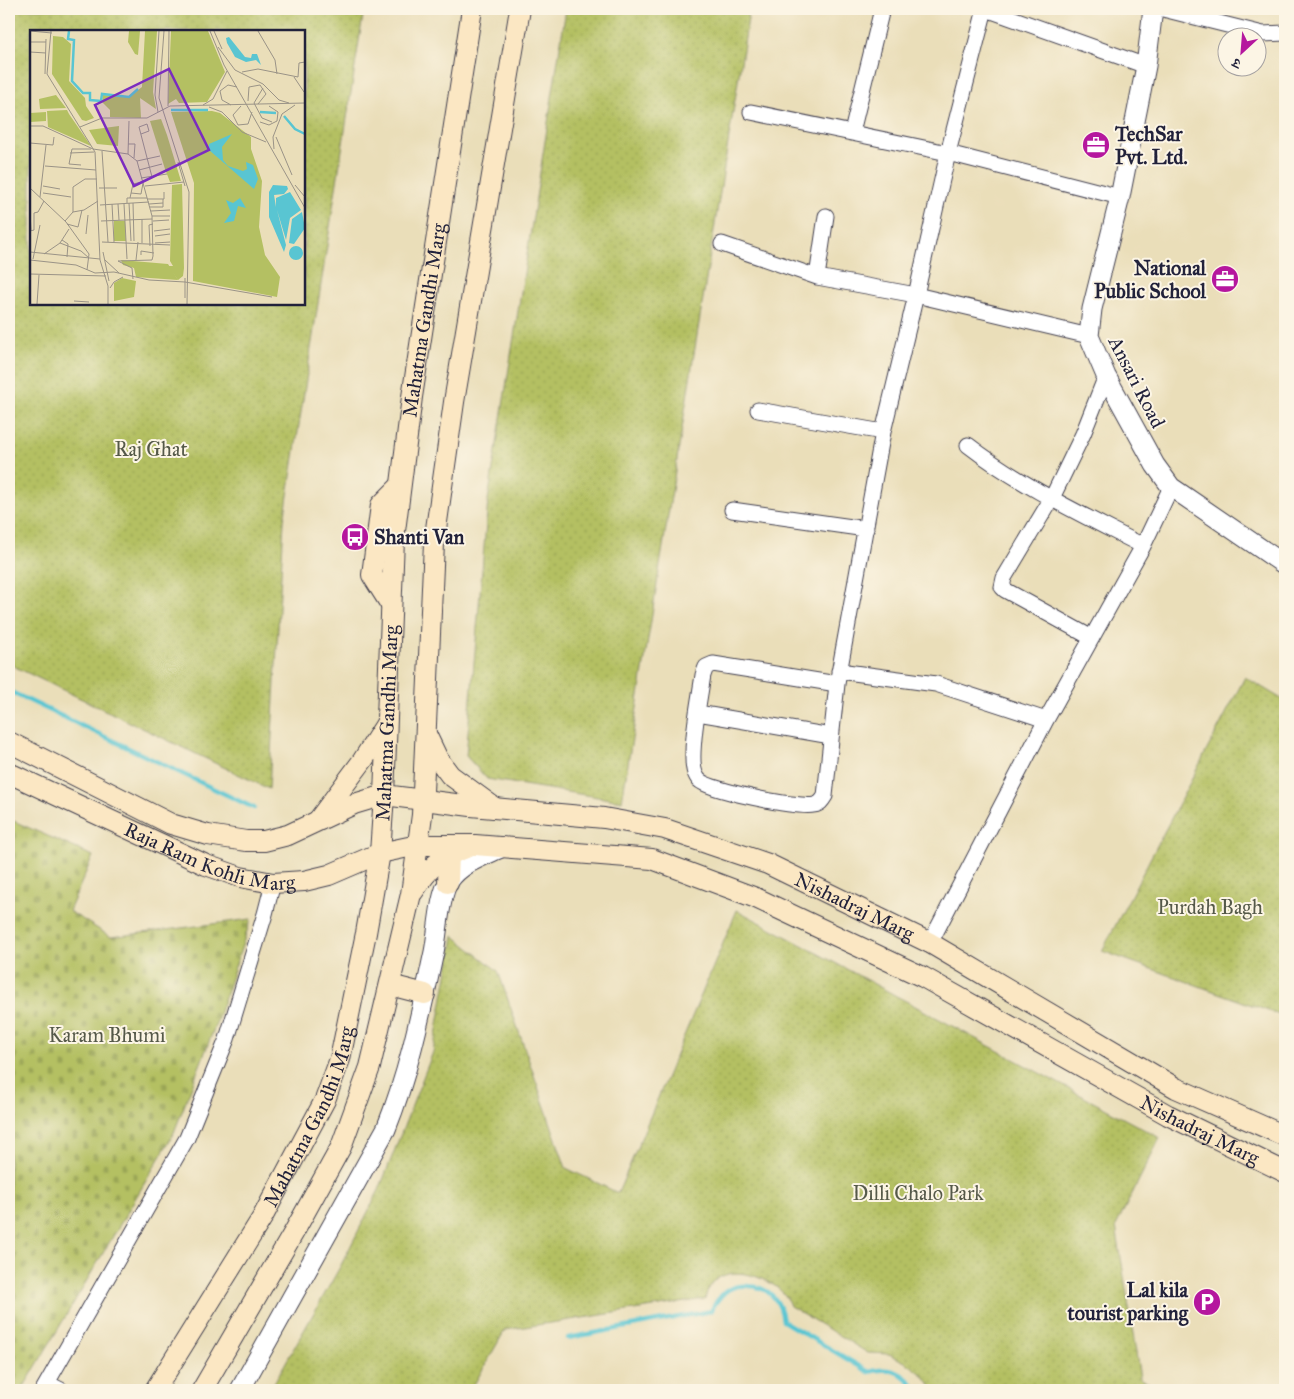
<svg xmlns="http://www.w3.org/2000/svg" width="1294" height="1399" viewBox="0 0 1294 1399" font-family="'IM FELL Great Primer','Noto Serif Devanagari',serif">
	<defs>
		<pattern id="cemetery-stones" width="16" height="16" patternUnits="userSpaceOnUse" patternTransform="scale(1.25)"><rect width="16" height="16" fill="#b4c062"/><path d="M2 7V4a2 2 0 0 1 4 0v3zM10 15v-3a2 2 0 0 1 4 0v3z" fill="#9aa556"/></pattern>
		<pattern id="park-dots" width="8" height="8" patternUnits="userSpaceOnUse" patternTransform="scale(1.25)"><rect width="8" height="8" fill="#b4c062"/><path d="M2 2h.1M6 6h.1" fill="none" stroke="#9aa556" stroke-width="1.8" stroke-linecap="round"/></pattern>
	</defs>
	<rect width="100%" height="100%" fill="#fcf5e5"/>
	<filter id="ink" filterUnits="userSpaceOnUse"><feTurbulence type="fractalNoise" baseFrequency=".02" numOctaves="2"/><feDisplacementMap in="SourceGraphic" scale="10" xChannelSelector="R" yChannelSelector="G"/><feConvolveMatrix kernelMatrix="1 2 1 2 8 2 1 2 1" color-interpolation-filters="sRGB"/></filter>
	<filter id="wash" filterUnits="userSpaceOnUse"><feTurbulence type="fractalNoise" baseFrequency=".0096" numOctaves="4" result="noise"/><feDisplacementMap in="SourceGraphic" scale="20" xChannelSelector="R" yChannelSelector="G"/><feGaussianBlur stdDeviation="1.12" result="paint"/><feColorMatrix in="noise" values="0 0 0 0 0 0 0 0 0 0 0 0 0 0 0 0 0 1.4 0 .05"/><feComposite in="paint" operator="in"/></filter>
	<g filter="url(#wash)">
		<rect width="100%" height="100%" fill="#eadeb9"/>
		<!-- cemetery -->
		<path fill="url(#cemetery-stones)" stroke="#6b714e" d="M9,819l84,37 -24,55 42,26 140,-18 -34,102 -44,114 -151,255h-13z"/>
		<!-- park -->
		<path fill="url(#park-dots)" stroke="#6b714e" fill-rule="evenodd" d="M9,9h355l-80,512 -15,268 -260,-125zM31,31h273v273h-273z
			M566,9h180l2,10 -126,782 -135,-22 -21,-23 22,-256z
			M1245,677l40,24v316l-183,-66z
			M737,910l423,228 -44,88 24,152 21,12h-227l-11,-15 -16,-12 -18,-9 -21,-1 -78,-47c-2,-5 -4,-11 -8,-14 -17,-17 -58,-30 -73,-4 -2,3 -3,8 -4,11l-200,31 -34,60h-201l70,-123 39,-77 54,-138 21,-116 44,35 68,197 52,25z"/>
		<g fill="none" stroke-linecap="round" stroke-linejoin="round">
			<!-- stream -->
			<path stroke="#59c5d2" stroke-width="4.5" d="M9,691l245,117
				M568,1338l143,-27c4,-8 8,-14 14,-19 7,-6 15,-7 23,-6 21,0 33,15 35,35l86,51c20,-6 36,0 47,18"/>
		</g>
	</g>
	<g filter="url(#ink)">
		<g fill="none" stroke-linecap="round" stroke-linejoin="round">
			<defs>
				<path id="minor" d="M986,9l160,57
					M1163,9l100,25 22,-1
					M751,112l197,41 172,44
					M852,132l30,-123
					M722,244l95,33 99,18 173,41
					M817,277l9,-61
					M758,410l125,22
					M968,445c53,41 115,70 175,101
					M732,510l134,19
					M1092,638l-87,-48 -3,-3 2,-9 48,-80 31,-64 23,-58
					M839,671l97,13 110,36
					M837,684l-124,-20 -7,3 -3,8c-3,21 -15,80 -8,98 0,1 3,6 4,7 11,11 99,28 115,25 6,-1 8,-4 11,-9l12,-112 46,-252 33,-137 32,-142 37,-144
					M698,713l133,23
					M930,943l116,-223 97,-174 28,-59
					M47,1383l14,7
					M43,1390l144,-252 40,-99 38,-125 8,-31"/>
				<path id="tertiary" d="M1153,9l-7,57 -26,131 -28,112 -3,27 17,40 49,89 16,22 114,78
					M240,1390l146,-261c23,-57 35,-117 48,-177 4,-19 5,-56 15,-71 12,-18 35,-25 54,-34"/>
				<g id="secondary">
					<path d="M391,605l-19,-30 9,-70 19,-19"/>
					<path d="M426,734l12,25 12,16 45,33"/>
					<path id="s1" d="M9,742l162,82 37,11 38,6h18l24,-6 66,-31 30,-9 87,11 133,12 61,11 103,35 162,79 246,145 109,48"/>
					<path id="s2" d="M9,773l197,92 34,12 33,6 31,-2 25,-6 51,-22 38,-8h57l177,14 104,39 167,79 245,138 117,57"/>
					<path d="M319,819l44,-59 23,-36"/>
					<path d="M448,883l1,-29"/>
					<path d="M413,892c16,-24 25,-34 53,-44"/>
					<path d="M390,985l35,9"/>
					<path id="s3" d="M155,1390l107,-172 63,-118 15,-41 26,-126 14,-80 4,-58 10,-256 18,-142 60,-388"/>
					<path d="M202,1390l92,-158 47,-85 29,-80 41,-173 11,-79 12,-272 20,-141 66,-393"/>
				</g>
			</defs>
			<!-- minor casing -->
			<use href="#minor" stroke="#403e4e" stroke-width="17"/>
			<!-- tertiary casing -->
			<use href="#tertiary" stroke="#403e4e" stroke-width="21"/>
			<!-- secondary casing -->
			<use href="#secondary" stroke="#403e4e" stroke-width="22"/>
			<!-- minor -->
			<use href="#minor" stroke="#fff" stroke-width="15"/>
			<!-- tertiary -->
			<use href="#tertiary" stroke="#fff" stroke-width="19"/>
			<!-- secondary -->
			<use href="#secondary" stroke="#fbe7c3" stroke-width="20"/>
		</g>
	</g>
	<!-- icons -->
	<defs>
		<symbol id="office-disc" viewBox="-11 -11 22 22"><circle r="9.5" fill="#b5179e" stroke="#fcf5e5"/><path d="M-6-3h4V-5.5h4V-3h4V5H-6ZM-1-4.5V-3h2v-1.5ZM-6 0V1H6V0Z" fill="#fff"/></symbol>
		<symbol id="bus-disc" viewBox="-11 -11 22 22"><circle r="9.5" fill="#b5179e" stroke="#fcf5e5"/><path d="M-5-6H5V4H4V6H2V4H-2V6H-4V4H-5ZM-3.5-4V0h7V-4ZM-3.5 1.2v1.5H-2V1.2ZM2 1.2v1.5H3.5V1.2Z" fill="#fff"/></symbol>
		<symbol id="parking-disc" viewBox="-11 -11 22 22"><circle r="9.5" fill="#b5179e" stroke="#fcf5e5"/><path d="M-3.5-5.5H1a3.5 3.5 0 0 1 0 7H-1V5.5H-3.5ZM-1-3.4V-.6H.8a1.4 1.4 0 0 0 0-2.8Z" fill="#fff"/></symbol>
	</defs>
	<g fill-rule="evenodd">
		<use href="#office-disc" x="1080" y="129" width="32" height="32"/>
		<use href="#office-disc" x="1209" y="263" width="32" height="32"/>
		<use href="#bus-disc" x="339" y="521" width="32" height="32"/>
		<use href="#parking-disc" x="1191" y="1286" width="32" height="32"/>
	</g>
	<g text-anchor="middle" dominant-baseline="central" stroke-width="4" stroke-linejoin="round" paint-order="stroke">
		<!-- poi labels -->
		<g font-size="20" font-weight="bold" fill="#22223b" stroke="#fcf5e5" text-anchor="start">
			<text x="1115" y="134">TechSar<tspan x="1115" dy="23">Pvt. Ltd.</tspan></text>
			<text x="1206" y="268" text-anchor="end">National<tspan x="1206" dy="23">Public School</tspan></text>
			<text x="374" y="537">Shanti Van</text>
			<text x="1188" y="1290" text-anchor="end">Lal kila<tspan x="1188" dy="23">tourist parking</tspan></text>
		</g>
		<!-- street labels -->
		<g font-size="20" fill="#22223b" stroke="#fcf5e5">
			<text stroke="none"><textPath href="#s3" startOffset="1125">Mahatma Gandhi Marg</textPath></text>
			<text transform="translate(1137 382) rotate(63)">Ansari Road</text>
			<text stroke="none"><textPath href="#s3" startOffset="720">Mahatma Gandhi Marg</textPath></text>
			<text stroke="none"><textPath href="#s2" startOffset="219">Raja Ram Kohli Marg</textPath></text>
			<text stroke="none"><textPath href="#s1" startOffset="894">Nishadraj Marg</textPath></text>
			<text stroke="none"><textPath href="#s3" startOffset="315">Mahatma Gandhi Marg</textPath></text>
			<text stroke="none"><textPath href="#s2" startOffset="1285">Nishadraj Marg</textPath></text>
		</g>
		<!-- park labels -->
		<g font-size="20" fill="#555949" stroke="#fcf5e5">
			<text x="151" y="449">Raj Ghat</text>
			<text x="1210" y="907">Purdah Bagh</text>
			<text x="107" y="1035">Karam Bhumi</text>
			<text x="918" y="1193">Dilli Chalo Park</text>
		</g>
	</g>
	<!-- overview -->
	<g transform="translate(30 30)">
		<rect width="275" height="275" fill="#eadeb9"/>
		<path d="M92,248l14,3 -2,16 -20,4v-18z" fill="#b4c062"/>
		<path d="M141,1h37l17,41 -18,30 -28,1 -3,-4 -8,5zM91,230l47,4 10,16 -42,-3 -2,-9 -11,-3z" fill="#b4c062"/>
		<path d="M115,1h12l-4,61 3,17 -16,-11 1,20 -31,-1v-7l-8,-8 1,-7 26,2 13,-10zM23,6l10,1 8,7 -2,37 16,17 1,8 8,12 -8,3 -4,-1 -30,-46zM26,65l10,13 -26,1 -1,-10zM37,80l2,4 22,32 -43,-19 -1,-16zM182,81l8,2 31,24v12l11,32 -3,46 6,28 15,22 -3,20 -84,-16 1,-98 -23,-71zM16,82v9l-16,1v-9zM131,89l6,16 14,46 -11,1 -5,-13 -15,-48zM89,96l-1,20 -21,-2 -8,-14zM152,154l2,84 -1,8 -5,4 -10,-14h5l-3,-5 2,-76zM84,191h11l1,20h-12z" fill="#b4c062"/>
		<path d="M99,1h11l-2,24 -3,-1 -7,-12z" fill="#b4c062"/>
		<path d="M199,7l16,20 6,1 1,-4h5l4,11 -5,-5 -10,2 -11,-5 -8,-14 -1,-5zM202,104l-10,13 1,13 5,6 15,5 4,-2 -1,-7 7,3 5,14 -4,10 -45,-39v-6zM243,155l14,1 1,3 -4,5 -10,1 2,12v-9l14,-6 11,18 -11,8 -4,22 -9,-30 9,35 -2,7 -15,-35v-25zM210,168l6,10 -8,-2 -4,15 -10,2 7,-10 -5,-13 7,3zM272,182l3,16 -11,16 -5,-1 3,-24zM259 223a7 7 0 1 1 14 0a7 7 0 1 1-14 0Z" fill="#59c5d2"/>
		<path fill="none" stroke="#59c5d2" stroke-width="2.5" d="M39,1l-1,8 6,1 -2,41 11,12h7v7l11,1 1,-7 27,3 9,-8M141,80h37M230,82l16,1M254,86l11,13 10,5"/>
		<path fill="none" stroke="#9a9387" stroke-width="1" d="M0,1l22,2M21,1l-4,43 48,78 5,108 8,26v18M134,1l-5,67 30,94 -2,112M180,1l14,34 81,143M184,1l8,18M228,1l17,29 2,14M0,12h16M188,17l17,23 28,14 16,16 10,3M0,22l16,1M212,42l16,-3 40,8 1,-14 6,-1M15,44l1,-35M264,47l10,15M233,58l-9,15 8,15 10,4M218,71l1,-14 11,-2 6,9 -8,10M173,75l10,-6 14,-28M201,75l-9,-5 -2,-9 8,-6 9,2M138,76l1,-75M211,76l-8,9 5,10 10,-1 4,-12M179,77l13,5 20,20 24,10M128,82l-3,-17 4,-64M230,92l9,3 8,-4 1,-9 -9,-6M0,96h13l50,23 35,5 9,7 15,55 1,40 -1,4 -34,1M50,97l22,-9h45l23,-12 135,-3M111,104l8,-3 -2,-7 -8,3 13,50M246,107l16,38M0,113l23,2 1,-8M98,114h7l-1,14M244,119l-1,-12 9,-23 13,-9M72,121l6,91M40,123l24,-1M98,124l1,-33M107,131l23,-5M148,132l7,24M51,135l-12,-1 3,-15h19M15,136l51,4M109,140l23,-6M111,148l26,-4M265,155l10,12M13,156l17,3M115,156l39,-4M0,158l36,34 23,32 -2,16M69,158h18M13,163l28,4M101,163l10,1 2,-11M10,167l6,-52M100,168l3,-14 9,-2M117,169h17v-7M97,173v-5h20M99,173l2,38M103,173l1,38M82,174l2,38M88,174l1,16M94,174l3,55M119,174l14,-1v-4M70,175l49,-3M120,177h13v-4M121,181l19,-1M0,182l1,19M43,182v-25l12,-8h12M122,186h18M35,191l8,-9 11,-2 14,-9M71,191l51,-2M123,191l16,-1M37,194l11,3 4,-17M0,201l4,-1v-17l4,-1 6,-11M124,201l16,-2M56,204l2,-19M125,206l15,-2M32,210l6,4 -1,13M72,212l68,3M30,213l21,8 8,7M112,213v-24M125,213l15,-1M120,216l-1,-21 4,-1M0,222l70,7M73,222l6,29M14,224l16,-11 9,-14M111,225v-4l13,2M3,229l7,-34M0,230l46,5 19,8 19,-1 35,8 36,2 87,15M75,230l14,13M106,230l2,-18M88,231l14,7 1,11M0,244l76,2M80,258l4,-6 9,-5M155,268v-20M44,271l15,1M7,274l2,-29"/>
		<path fill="#7b2cbf" fill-opacity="0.15" stroke="#7b2cbf" stroke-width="2.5" d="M139,39l40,81 -75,36 -39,-81z"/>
		<rect width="275" height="275" fill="none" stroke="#22223b" stroke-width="2.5"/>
	</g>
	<!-- margin -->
	<rect width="1294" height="1399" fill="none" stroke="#fcf5e5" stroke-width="30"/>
	<!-- north arrow -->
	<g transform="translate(1242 52) rotate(206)"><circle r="24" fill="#fcf5e5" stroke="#a5a1a1"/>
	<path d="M0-4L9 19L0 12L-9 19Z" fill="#b5179e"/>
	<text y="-8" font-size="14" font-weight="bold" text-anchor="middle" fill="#22223b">उ</text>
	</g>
</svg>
